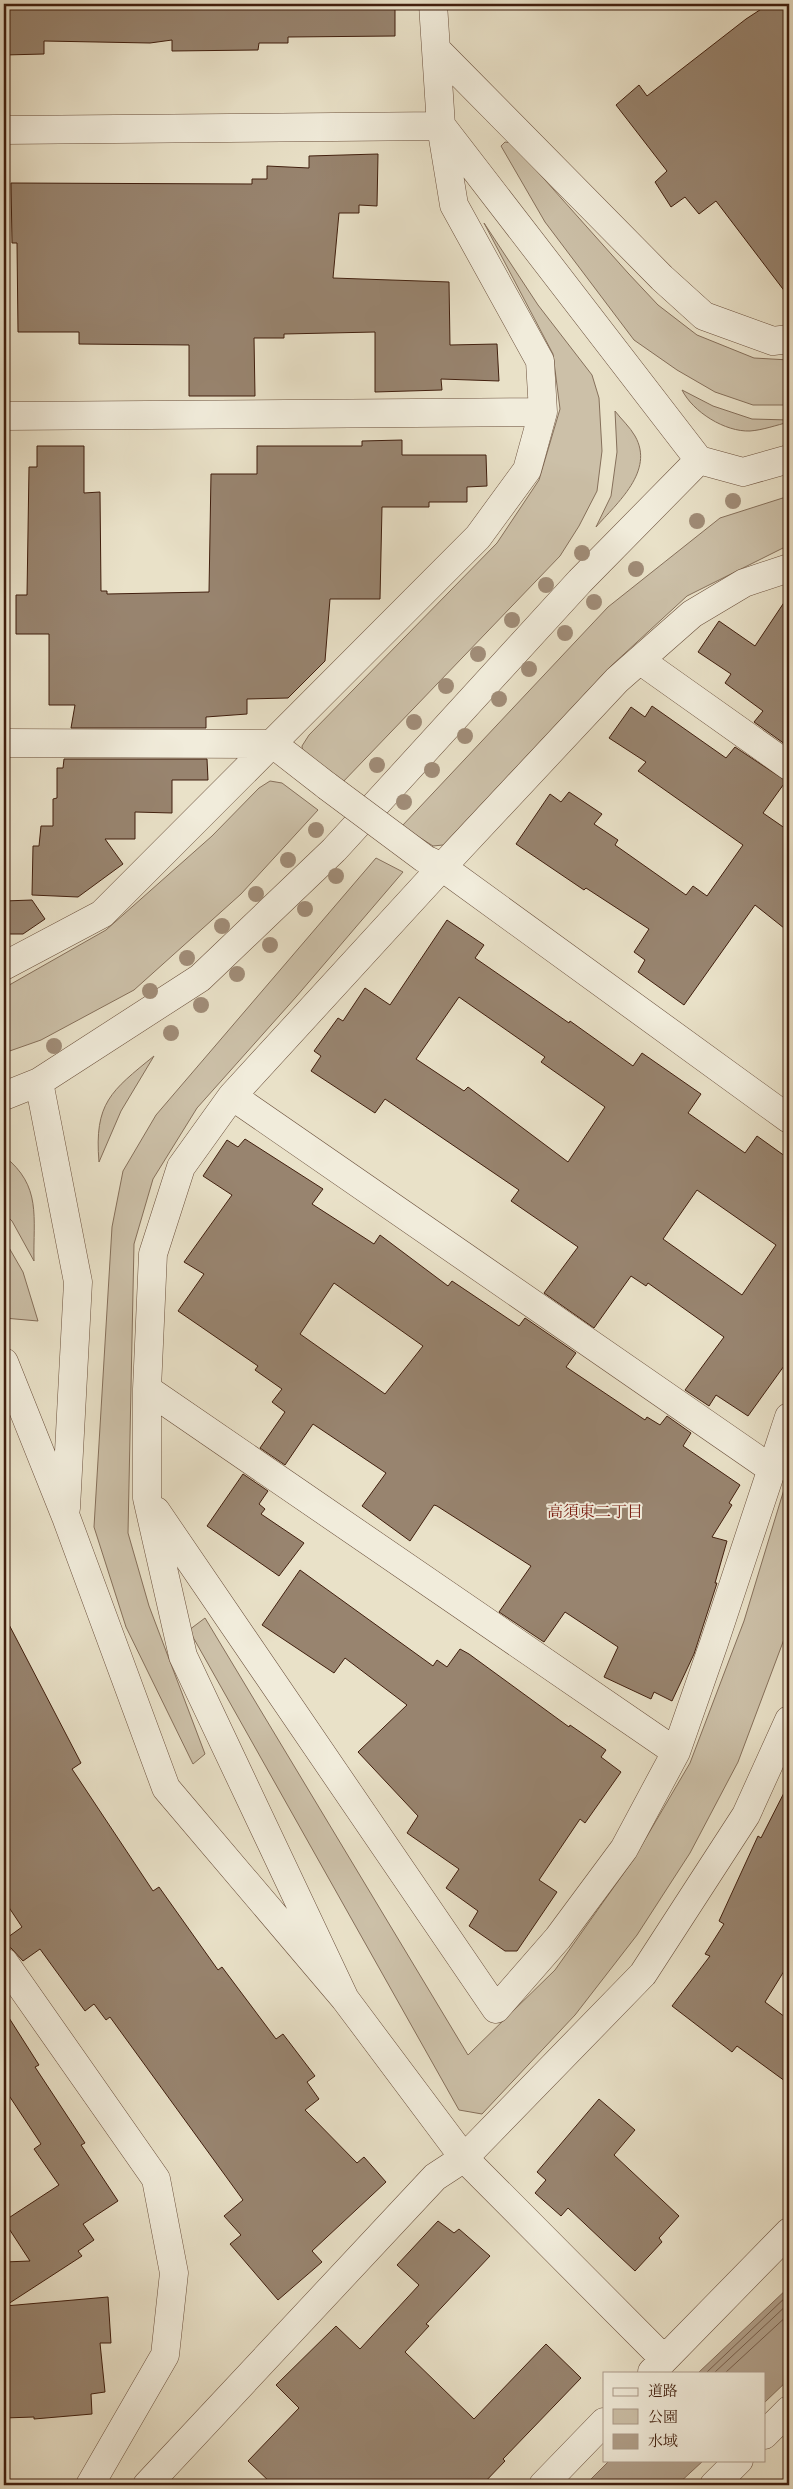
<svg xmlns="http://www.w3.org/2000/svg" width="793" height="2489" viewBox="0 0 793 2489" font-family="'IM FELL French Canon','Noto Serif JP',serif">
	<rect width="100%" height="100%" fill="#e9e1c8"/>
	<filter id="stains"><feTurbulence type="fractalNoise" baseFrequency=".004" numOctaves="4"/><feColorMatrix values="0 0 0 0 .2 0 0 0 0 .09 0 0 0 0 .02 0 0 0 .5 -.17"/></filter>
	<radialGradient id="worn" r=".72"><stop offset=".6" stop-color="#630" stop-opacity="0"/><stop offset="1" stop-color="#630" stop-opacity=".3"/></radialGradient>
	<!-- green -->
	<path fill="#ccc0a8" stroke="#86705b" d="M505,142l7,1 116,130 30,32 39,30 57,23 35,2v45h-36l-38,-13 -38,-22 -43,-30 -89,-118 -44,-76z
		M484,223l54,82 54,70 7,23 3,53 -5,40 -18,35 -19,30 -219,228 -38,-29 -1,-9 7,-11 188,-192 42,-63 21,-71 -7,-55z
		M682,390l31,16 39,13 37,1v2c-12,3 -26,8 -39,9 -25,1 -57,-19 -68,-41z
		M615,411c6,8 15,16 20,25 20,35 -18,67 -39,91l15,-31 6,-44z
		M789,496v49l-102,51 -76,70 -168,179 -10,1 -31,-20 206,-219 112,-89z
		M270,781l12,2 36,27 -77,84 -107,96 -93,50 -37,13v-65l102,-58 106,-94 47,-48z
		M376,858l27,14 -107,125 -99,111 -44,71 -19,65 -6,289 21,73 56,148 -12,10 -67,-137 -32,-100 18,-300 11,-56 33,-56z
		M154,1056l-33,55 -22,51c-5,-59 12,-71 55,-106z
		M4,1156c38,30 29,61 30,105l-22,-40 -8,-8z
		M4,1239l19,33 15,49 -34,-3z
		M789,1473v153l-51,136 -48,91 -53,82 -62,80 -93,99 -23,-4 -270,-480 16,-12 263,437 87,-85 78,-110 57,-97 54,-142z"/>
	<!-- water -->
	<path fill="#b09f89" stroke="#846c58" d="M789,2287v92l-25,24v-30h-66z
		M610,2460h94l-27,25h-92z"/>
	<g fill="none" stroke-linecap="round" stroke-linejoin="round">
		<!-- shore -->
		<path stroke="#785f4c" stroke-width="1" d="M706,2373l83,-79
			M714,2373l75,-70
			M725,2373l64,-59"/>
	</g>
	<!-- building -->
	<path fill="#98846f" stroke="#411f0e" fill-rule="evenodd" d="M4,4h391v32l-107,1v6h-29l-1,7 -86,1v-11l-22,3 -106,-2v13l-40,1z
		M769,4h20v293l-73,-96 -17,13 -14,-17 -14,10 -16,-25 12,-11 -51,-66 23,-20 8,11 99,-77z
		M378,154l-1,52 -18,-1v8h-20l-6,65 116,4 1,63 47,-1 2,37 -58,-2 1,11 -67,2v-60l-91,2v4h-30l1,58h-66v-51l-110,-1v-12h-61l-1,-89h-5l-1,-60 241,1v-5h15v-13l42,2v-12z
		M402,440v15h84l1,31 -20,1v15h-38v5h-47l-2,92h-50l-5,62 -37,37 -41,1v15l-41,3v11h-135l4,-23h-26v-71h-33v-39h11l2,-128h8v-21h47v47l16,-1 1,99h6v3l102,-2 2,-118h46v-28h105v-5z
		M789,595v152l-35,-25 9,-11 -38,-28 6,-9 -33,-22 21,-31 36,25z
		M652,706l74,52 9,-11 51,34 -23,32 26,18v101l-34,-27 -71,100 -46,-33 7,-12 -11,-8 15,-23 -63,-41 -2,2 -68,-46 34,-50 11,8 8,-10 33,22 -8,10 24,16 -3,5 71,50 7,-9 14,10 36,-51 -105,-74 8,-9 -37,-24 22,-31 14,10z
		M64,759h143l1,21h-36v33l-37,-1v27h-30l18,25 -45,33 -46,-2 1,-49h6l2,-20h12v-27l4,-1v-30h6z
		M32,900l13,19 -22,15h-19v-33z
		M447,920l37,25 -9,13 94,65 1,-2 63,45 9,-13 59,41 -13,19 57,40 12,-17 32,23v200l-41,57 -32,-21 -7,11 -24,-16 39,-53 -76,-54 -2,3 -15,-10 -37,52 -50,-35 34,-46 -67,-46 8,-11 -134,-91 -10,14 -64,-42 10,-15 -7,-5 24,-33 5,3 22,-33 25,17zM459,997l86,60 -4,5 64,45 -37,55 -100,-75 -4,4 -48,-32zM697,1190l79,55 -34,50 -79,-56z
		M245,1139l78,50 -11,15 62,40 6,-9 68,51 4,-5 67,45 6,-8 51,35 -10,14 79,53 2,-3 13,8 7,-9 24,17 -8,13 57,39 -11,18 3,2 -20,32 15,4 -12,42h2l-23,71 -22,47 -18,-9 -3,7 -47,-22 14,-30 -53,-35 -21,30 -45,-30 32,-46 -94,-60 -3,-1 -24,36 -48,-35 24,-33 -73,-49 -28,41 -25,-17 25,-36 -13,-10 10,-13 -27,-19 3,-4 -80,-55 26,-37 -20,-12 48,-67 -29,-19 24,-36 11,7zM334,1283l89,63 -38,48 -85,-60z
		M243,1474l25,17 -9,13 6,5 -4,5 43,29 -25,33 -72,-50z
		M300,1570l133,96 4,-6 10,7 13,-18 9,5 100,73 1,-2 36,25 -5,7 20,15 -36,51 -5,-4 -41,61 18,12 -40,59h-12l-36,-25 9,-15 -32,-23 13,-19 -52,-36 11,-17 -60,-64 49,-47 -62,-47 -11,15 -72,-48z
		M4,1615l77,148 -9,6 81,122 6,-4 59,83 4,-3 54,72 7,-5 32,42 -8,6 12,17 -14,11 52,53 7,-6 22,25 -74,69 10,11 -44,38 -48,-56 11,-9 -17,-19 19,-16 -133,-183 -4,3 -12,-16 -9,7 -45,-62 -17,12 -12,-13 -7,-1v-7l18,-13 -18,-27z
		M789,1783v180l-24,39 24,18v64l-52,-38 -5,6 -60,-46 38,-50 -5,-2 19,-30 -5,-3 39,-85 3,2z
		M4,2010l35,55 -4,2 50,76 -4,2 37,56 -35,23 11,16 -16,11 4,5 -77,50 103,-9 3,46h-11l5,49 -14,2 1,20 -58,5v-2l-30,1v-156l26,-1 -26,-40 55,-36 -25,-36 7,-5 -37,-56z
		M599,2099l36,31 -21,25 65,61 -20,22 3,4 -27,29 -67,-63 -7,8 -26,-23 11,-13 -9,-8z
		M438,2221l16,12 5,-4 31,27 -64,68 3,2 -24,26 69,67 72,-75 35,34 -78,81 2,2 -23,24h-209l-25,-24 51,-53 -23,-23 60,-59 24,23 59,-64 -22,-20z"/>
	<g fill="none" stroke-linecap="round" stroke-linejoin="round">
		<defs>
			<path id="minor" d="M436,49l226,229 42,38 69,25 16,-2
				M444,129l255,331 44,12 46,-13
				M4,130l437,-4
				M4,416l539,-4
				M641,661l148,105
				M4,743l269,1 54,42
				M427,860l15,7 347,252
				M4,966l98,-52 376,-377 49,-67 16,-58 -3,-51 -86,-156 -13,-79 -8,-122
				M39,1082l39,200 -12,226
				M4,1096l35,-14 161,-104 134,-128 246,-269 119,-121
				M232,1096l541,374
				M4,1362l62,155 100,271 179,211 119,159 200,201
				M147,1389l529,363
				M156,1511l340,498 62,-71 66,-89 52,-97 38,-109 75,-226
				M4,1962l152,217 18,94 -9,82 -75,130
				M345,1999l-162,-343 -36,-158v-109l6,-135 28,-87 51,-71 210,-229 175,-187 75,-66 52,-31 45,-15
				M652,2372l137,-140
				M764,2435l25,-25
				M147,2485l288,-308 29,-19 179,-184 103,-159 43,-95
				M543,2485l61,-63
				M714,2485l25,-25"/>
		</defs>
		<!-- minor casing -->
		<use href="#minor" stroke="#6b503c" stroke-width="29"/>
		<!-- minor -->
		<use href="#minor" stroke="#f1ecdb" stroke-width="28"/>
		<defs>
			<path id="minor-bridge" d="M327,786l98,73"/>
		</defs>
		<!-- minor-bridge casing -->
		<use href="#minor-bridge" stroke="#6b503c" stroke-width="29" stroke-linecap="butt"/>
		<!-- minor-bridge -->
		<use href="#minor-bridge" stroke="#f1ecdb" stroke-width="28"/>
	</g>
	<!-- trees -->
	<g fill="#a08c77">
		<circle cx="733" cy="501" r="8"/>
		<circle cx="697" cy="521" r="8"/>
		<circle cx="582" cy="553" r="8"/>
		<circle cx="636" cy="569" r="8"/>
		<circle cx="546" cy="585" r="8"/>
		<circle cx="594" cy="602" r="8"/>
		<circle cx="512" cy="620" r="8"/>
		<circle cx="565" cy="633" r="8"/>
		<circle cx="478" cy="654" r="8"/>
		<circle cx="529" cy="669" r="8"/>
		<circle cx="446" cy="686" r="8"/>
		<circle cx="499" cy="699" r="8"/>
		<circle cx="414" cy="722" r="8"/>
		<circle cx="465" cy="736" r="8"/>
		<circle cx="377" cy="765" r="8"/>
		<circle cx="432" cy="770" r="8"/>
		<circle cx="404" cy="802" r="8"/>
		<circle cx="316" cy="830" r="8"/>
		<circle cx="288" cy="860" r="8"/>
		<circle cx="336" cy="876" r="8"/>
		<circle cx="256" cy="894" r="8"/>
		<circle cx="305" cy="909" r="8"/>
		<circle cx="222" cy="926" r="8"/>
		<circle cx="270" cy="945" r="8"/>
		<circle cx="187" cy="958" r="8"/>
		<circle cx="237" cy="974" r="8"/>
		<circle cx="150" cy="991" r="8"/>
		<circle cx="201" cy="1005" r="8"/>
		<circle cx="171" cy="1033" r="8"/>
		<circle cx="54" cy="1046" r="8"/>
	</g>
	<g text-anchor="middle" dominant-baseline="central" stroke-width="4" stroke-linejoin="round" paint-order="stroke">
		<!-- neighbourhood labels -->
		<g font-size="16" fill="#7a1f14" stroke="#f1ecdb">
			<text x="595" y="1511">高須東二丁目</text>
		</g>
	</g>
	<!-- margin -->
	<rect width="793" height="2489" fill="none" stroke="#e9e1c8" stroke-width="20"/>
	<rect x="5" y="5" width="783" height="2479" fill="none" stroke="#411f0e" stroke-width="2.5"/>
	<rect x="10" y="10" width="773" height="2469" fill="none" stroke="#411f0e"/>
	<!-- legend -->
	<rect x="603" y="2372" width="162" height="90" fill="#f1ecdb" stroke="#ab9a89"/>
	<rect x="613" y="2388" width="25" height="8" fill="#f1ecdb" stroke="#ab9a89"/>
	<text x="648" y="2396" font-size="15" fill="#411f0e">道路</text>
	<rect x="613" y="2409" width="25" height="15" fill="#ccc0a8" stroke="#ab9a89"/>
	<text x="648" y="2422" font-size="15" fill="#411f0e">公園</text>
	<rect x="613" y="2434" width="25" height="15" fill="#b09f89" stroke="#ab9a89"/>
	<text x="648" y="2446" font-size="15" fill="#411f0e">水域</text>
	<rect width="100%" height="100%" filter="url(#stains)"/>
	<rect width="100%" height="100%" fill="url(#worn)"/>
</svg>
